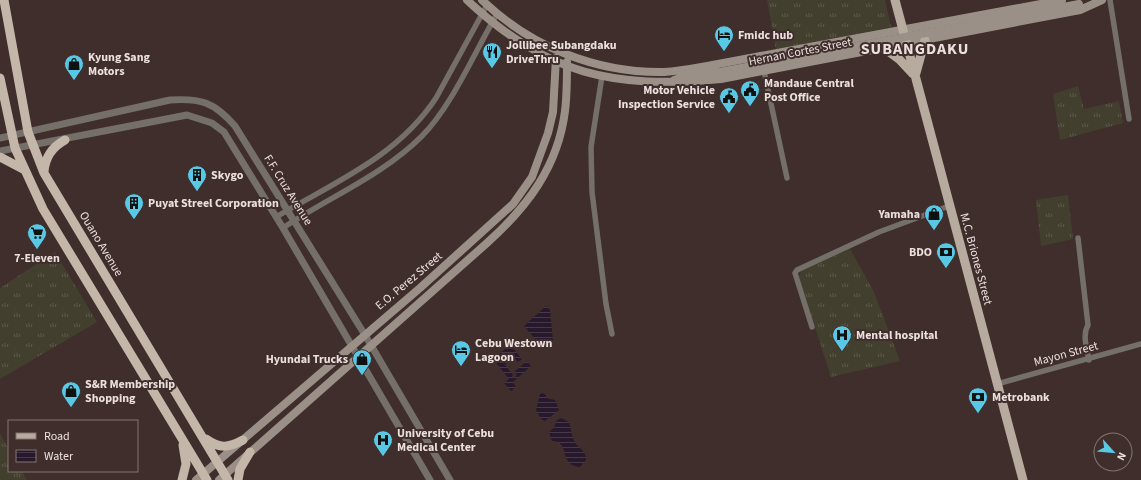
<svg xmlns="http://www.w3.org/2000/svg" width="1141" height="480" viewBox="0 0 1141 480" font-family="'Source Sans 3',sans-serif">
	<defs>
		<pattern id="grass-tufts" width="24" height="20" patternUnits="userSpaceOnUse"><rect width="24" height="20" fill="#433f2f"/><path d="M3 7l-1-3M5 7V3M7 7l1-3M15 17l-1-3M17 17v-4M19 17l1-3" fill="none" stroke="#5e5a4d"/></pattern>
		<pattern id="water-rules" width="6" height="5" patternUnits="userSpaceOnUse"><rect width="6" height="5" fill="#28182c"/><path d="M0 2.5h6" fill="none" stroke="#47394a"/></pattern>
	</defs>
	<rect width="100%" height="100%" fill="#3f2e2b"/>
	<!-- grass -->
	<path fill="url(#grass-tufts)" d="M767,0h118l6,27 -115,23z
		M1078,86l6,23 35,-8 4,22 -63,17 -7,-46z
		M1068,195l5,44 -32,7 -5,-46z
		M850,249l24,43 26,69 -69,16 -32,-100 2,-6z
		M55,252l42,70 -97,57v-91z
		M0,434l9,15v22h13l5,9h-27z"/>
	<!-- water -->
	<path fill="url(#water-rules)" d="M546,306l4,4 3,31 -8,6 -5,-2 -16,-19z
		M510,345l12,14 -4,3 -7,-8 -5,4 3,3 -4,4 8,10 -2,3 1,1 5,-4 -3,-3 13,-11 4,5 -18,16 3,5 -5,4 -7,-8 5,-4 -16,-20z
		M543,393l3,2v3l9,2 4,10 -14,11 -4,-2 -5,-9 4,-16z
		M561,418l8,4c2,6 3,17 7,22 5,6 10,7 10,16l-6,7c-22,-1 -9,-26 -28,-26l-3,-9 5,-4 2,-7z"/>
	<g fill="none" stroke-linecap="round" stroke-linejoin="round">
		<!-- minor -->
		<path stroke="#756f69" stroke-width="5.5" d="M1110,0l19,119
			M764,71l23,107
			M602,76l-11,71 1,45 14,112 6,30
			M276,217c59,-35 121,-60 160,-119l51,-93
			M283,228c46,-31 99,-52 139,-92 30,-30 53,-85 75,-122
			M1078,238l10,87c-6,10 -1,24 1,35
			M812,327l-17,-54 2,-3 82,-38 70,-26
			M997,384l144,-40"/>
		<!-- tertiary -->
		<path stroke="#756f69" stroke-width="7" d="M0,138l170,-38c31,-2 44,2 65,26l130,209 85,145
			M0,151l187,-36 25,8 12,9 59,96 147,252"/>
		<!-- secondary -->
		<path stroke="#9b9087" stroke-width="8" d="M467,0c80,75 146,89 254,79l359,-69 22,-10
			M482,0c49,47 114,73 182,72 18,-1 36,-5 54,-8l344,-64
			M674,80l12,-4 34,-4
			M196,480l224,-192 93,-84 19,-27 16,-44 5,-21 3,-54
			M219,480l268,-237c40,-36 71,-76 78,-132 2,-16 2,-33 2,-49"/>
		<!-- primary -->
		<path stroke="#b7aa9e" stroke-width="9" d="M895,0l128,480
			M884,48l15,11 14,15
			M916,73l9,-33"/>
		<!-- trunk -->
		<path stroke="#c4b6a8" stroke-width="9" d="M4,0l24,132 16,41 184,307
			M0,78l15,70 28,61 164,271
			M0,157l23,12
			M44,172c1,-15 8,-25 21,-32
			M206,439c14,10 22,9 37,1
			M182,480l4,-16 -3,-19
			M238,480l2,-11 10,-17"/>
		<!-- secondary-bridge -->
		<path stroke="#9b9087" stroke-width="8" d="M720,72l359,-68"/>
	</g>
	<!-- icons -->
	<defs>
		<symbol id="hotel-pin" viewBox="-11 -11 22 30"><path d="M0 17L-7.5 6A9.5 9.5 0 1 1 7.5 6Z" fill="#59c8e5" stroke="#3f2e2b"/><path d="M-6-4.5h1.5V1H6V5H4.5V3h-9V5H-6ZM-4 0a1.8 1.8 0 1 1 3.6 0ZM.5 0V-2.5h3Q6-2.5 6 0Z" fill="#111"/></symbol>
		<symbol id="restaurant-pin" viewBox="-11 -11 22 30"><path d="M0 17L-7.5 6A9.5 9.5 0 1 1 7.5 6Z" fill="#59c8e5" stroke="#3f2e2b"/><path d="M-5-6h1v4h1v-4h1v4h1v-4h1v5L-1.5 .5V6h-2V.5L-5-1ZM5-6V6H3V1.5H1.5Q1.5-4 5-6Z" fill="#111"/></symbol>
		<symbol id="shop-pin" viewBox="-11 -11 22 30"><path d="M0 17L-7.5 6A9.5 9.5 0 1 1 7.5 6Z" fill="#59c8e5" stroke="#3f2e2b"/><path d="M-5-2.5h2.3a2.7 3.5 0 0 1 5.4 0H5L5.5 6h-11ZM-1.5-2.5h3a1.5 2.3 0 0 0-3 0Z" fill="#111"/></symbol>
		<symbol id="civic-pin" viewBox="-11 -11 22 30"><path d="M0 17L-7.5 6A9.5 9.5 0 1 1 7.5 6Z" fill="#59c8e5" stroke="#3f2e2b"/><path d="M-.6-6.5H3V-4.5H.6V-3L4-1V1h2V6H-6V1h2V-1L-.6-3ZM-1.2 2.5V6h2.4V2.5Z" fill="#111"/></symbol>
		<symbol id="building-pin" viewBox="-11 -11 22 30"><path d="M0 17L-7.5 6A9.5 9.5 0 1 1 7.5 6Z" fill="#59c8e5" stroke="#3f2e2b"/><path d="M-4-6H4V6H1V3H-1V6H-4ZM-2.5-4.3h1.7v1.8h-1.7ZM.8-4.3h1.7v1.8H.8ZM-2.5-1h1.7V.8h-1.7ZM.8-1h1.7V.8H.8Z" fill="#111"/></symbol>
		<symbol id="supermarket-pin" viewBox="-11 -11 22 30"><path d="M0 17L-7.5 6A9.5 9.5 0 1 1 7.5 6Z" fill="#59c8e5" stroke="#3f2e2b"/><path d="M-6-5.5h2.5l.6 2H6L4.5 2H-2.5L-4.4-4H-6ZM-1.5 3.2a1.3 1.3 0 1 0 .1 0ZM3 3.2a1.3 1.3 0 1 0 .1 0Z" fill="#111"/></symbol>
		<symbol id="bank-pin" viewBox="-11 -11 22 30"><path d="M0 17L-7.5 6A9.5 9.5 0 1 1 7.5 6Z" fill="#59c8e5" stroke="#3f2e2b"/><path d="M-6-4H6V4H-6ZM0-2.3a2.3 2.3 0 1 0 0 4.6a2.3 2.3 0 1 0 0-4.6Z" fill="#111"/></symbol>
		<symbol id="hospital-pin" viewBox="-11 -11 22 30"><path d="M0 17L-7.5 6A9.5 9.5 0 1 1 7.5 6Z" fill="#59c8e5" stroke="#3f2e2b"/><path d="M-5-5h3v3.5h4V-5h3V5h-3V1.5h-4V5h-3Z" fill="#111"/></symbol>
	</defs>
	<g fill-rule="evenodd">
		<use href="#hotel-pin" x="713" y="24" width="22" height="30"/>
		<use href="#restaurant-pin" x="481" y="41" width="22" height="30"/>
		<use href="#shop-pin" x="63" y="53" width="22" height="30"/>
		<use href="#civic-pin" x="739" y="79" width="22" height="30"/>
		<use href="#civic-pin" x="718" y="86" width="22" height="30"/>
		<use href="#building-pin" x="186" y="164" width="22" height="30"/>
		<use href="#building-pin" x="123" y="192" width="22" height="30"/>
		<use href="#shop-pin" x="923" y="203" width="22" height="30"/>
		<use href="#supermarket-pin" x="26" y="222" width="22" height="30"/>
		<use href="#bank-pin" x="935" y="241" width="22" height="30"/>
		<use href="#hospital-pin" x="831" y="324" width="22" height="30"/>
		<use href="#hotel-pin" x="450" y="339" width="22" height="30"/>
		<use href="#shop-pin" x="351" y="348" width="22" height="30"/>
		<use href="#shop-pin" x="60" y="380" width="22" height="30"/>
		<use href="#bank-pin" x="967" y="386" width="22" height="30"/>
		<use href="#hospital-pin" x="372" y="429" width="22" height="30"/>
	</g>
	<g text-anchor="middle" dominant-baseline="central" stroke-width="4" stroke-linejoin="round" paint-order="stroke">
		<!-- poi labels -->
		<g font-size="12" font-weight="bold" fill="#ece0de" stroke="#3f2e2b" text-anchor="start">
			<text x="738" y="35">Fmidc hub</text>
			<text x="506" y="45">Jollibee Subangdaku<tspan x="506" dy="14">DriveThru</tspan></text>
			<text x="88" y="57">Kyung Sang<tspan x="88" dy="14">Motors</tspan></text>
			<text x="764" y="83">Mandaue Central<tspan x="764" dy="14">Post Office</tspan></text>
			<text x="715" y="90" text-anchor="end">Motor Vehicle<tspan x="715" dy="14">Inspection Service</tspan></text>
			<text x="211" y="175">Skygo</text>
			<text x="148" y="203">Puyat Streel Corporation</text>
			<text x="920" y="214" text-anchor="end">Yamaha</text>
			<text x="932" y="252" text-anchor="end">BDO</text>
			<text x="37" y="258" text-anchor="middle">7-Eleven</text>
			<text x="856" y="335">Mental hospital</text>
			<text x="475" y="343">Cebu Westown<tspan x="475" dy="14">Lagoon</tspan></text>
			<text x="348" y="359" text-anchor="end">Hyundai Trucks</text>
			<text x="85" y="384">S&amp;R Membership<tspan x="85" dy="14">Shopping</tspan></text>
			<text x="992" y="397">Metrobank</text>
			<text x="397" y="433">University of Cebu<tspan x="397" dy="14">Medical Center</tspan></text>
		</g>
		<!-- street labels -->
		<g font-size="12" fill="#ece0de" stroke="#3f2e2b">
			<text transform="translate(800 52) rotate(-11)">Hernan Cortes Street</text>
			<text transform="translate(288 190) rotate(58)">F.F. Cruz Avenue</text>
			<text transform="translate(101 244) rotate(59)">Ouano Avenue</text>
			<text transform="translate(976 259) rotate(75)">M.C. Briones Street</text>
			<text transform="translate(409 281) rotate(-40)">E.O. Perez Street</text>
			<text transform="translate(1066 354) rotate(-15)">Mayon Street</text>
		</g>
		<!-- district labels -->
		<g font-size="16" font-weight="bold" letter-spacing="1" fill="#ece0de" stroke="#3f2e2b">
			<text x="915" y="49">SUBANGDAKU</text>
		</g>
	</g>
	<!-- legend -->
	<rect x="8" y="420" width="130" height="52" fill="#3f2e2b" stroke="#847573"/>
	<rect x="16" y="433" width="20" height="6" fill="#b7aa9e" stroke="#847573"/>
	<text x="44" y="440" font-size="12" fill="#ece0de">Road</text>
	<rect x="16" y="450" width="20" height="12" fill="url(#water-rules)" stroke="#847573"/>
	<text x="44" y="460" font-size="12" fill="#ece0de">Water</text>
	<!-- north arrow -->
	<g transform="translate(1113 452) rotate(117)"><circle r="19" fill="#3f2e2b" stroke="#847573"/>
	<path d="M0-3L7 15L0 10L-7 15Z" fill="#59c8e5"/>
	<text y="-6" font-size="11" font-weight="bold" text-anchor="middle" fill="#ece0de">N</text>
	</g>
</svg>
